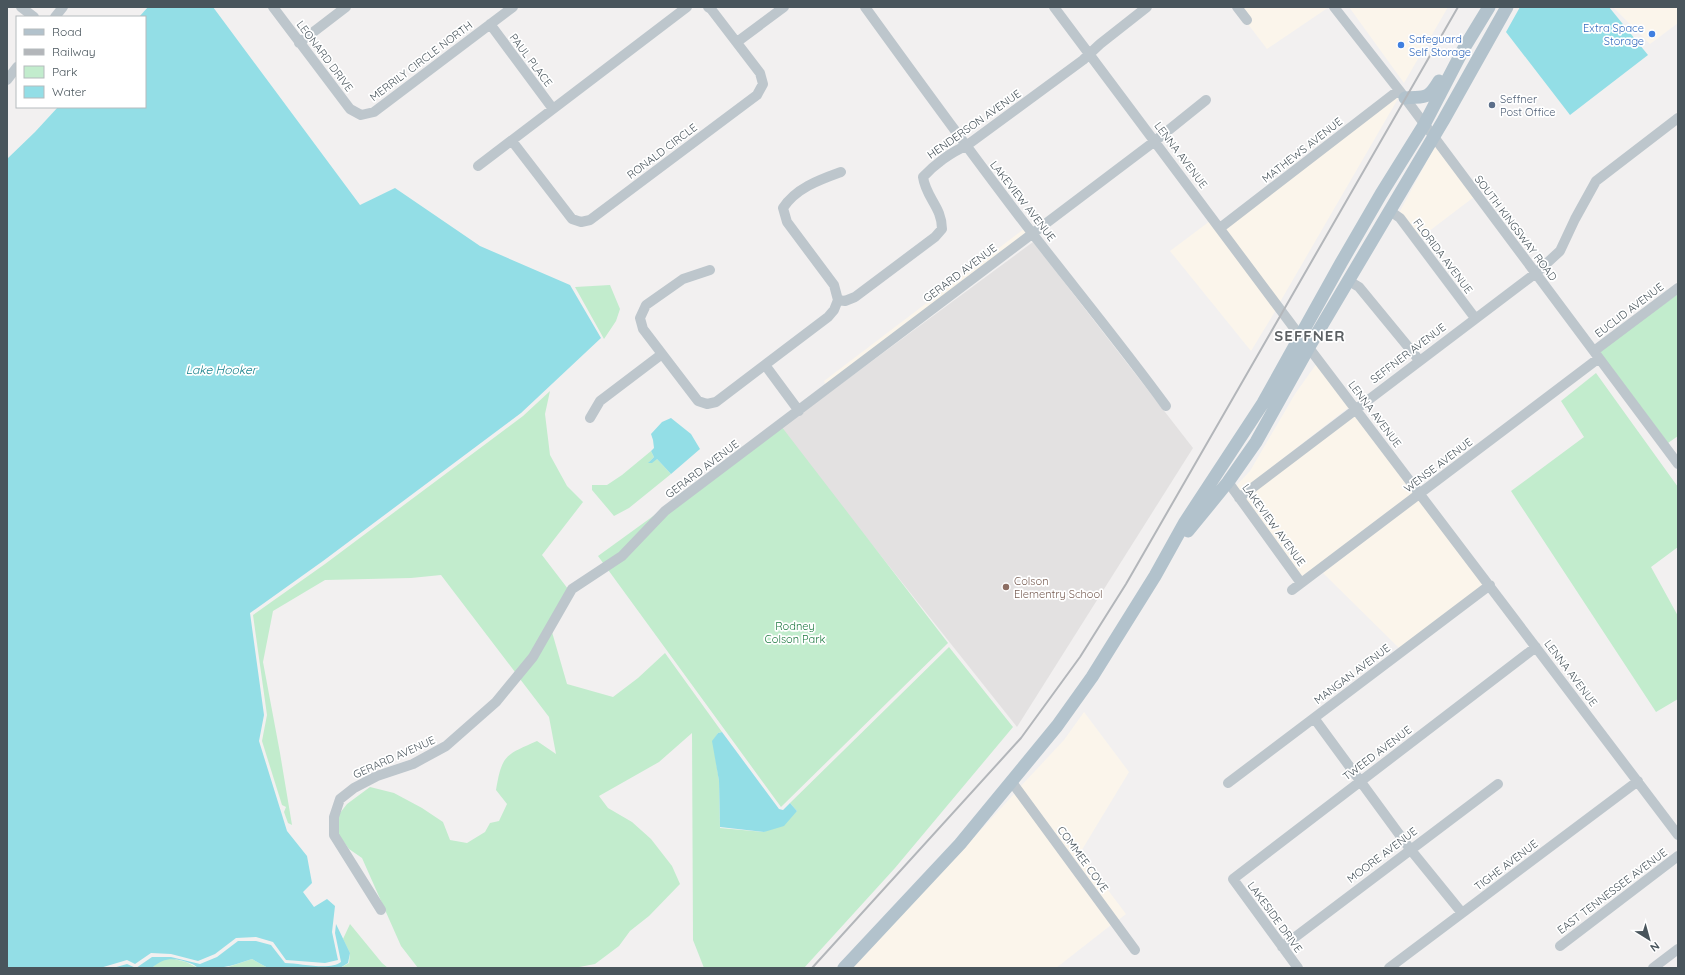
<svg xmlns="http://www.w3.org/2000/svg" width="1685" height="975" viewBox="0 0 1685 975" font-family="Quicksand,sans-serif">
	<rect width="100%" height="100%" fill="#f2f0f0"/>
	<!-- commercial -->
	<path fill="#fbf5eb" d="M1242,7h87l-62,42 -19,-25 4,-3z
		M1349,7h99l-44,76z
		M1613,7h65v16l-28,21z
		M1399,96v1l-119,205 -55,-73z
		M1435,146l39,51 -54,41 -21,-25z
		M1210,221l66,89 -25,41 -81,-100z
		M1024,229l3,3 -201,153 -2,-4z
		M1317,363l32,44 -109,85 -4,-6 14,-15 45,-77z
		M1354,414l61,79 -114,84 -57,-78z
		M1420,499l64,85 -85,64 -76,-75z
		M1084,712l45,60 -49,81 46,61 -9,7 -97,-134 44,-47z
		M1015,793l96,132 -55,43h-203z"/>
	<!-- education -->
	<path fill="#e3e1e1" d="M1033,242l160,206 -176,279 -237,-298z"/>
	<!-- green -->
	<path fill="#c2eccd" d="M610,285l10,24 -4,12 -12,18 -29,-52z
		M1678,294v142l-10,7 -69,-92z
		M1596,373l82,114v60l-27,20 27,49v83l-22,13 -145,-221 73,-54 -23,-36z
		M550,391l-5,23 5,41 17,31 16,16 -41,53 26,34 -38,65 -15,18 -74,-97 -30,3 -86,2 -52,31 -10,51 17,91 12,72 -4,-2 -4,-11 2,-5 -4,-2 -20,-64 5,-26 -14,-100 72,-51 198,-148z
		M778,422l170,221 -167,164 -183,-251 98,-71z
		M651,451l3,6 -5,5 8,-3 14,15 -42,34 -15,8 -22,-26v-5h15l15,-10z
		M552,632l15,52 46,13 25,-19 27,-25 57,79 -4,1 -5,8 6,40 1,47 44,4 33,-21 -7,-8 159,-156 64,80 -118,141 -91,100h-100l-11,-28 -1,-207 -33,29 -60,34 9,12 24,14 19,17 21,27 8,18 -31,32 -19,15 -11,15 -24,18 -21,4h-156l-17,-22 -39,-88 -13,-9 -11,-15v-16l2,-5 7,-9 23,-17 24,6 28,15 21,14 7,18 17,3 18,-11 5,-9 9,-2 8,-17 -11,-14c6,-36 10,-35 41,-49l19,13 -7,-37 -29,-38z
		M350,924l32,39 6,5h-48l9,-5 1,-10 -7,-14z
		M170,958l16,4 12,6h-46l8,-8z
		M252,959l16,9h-43z"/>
	<!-- water -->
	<path fill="#93dee6" d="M148,7h65l147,198 35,-17 85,58 90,39 31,53 -80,75 -198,148 -73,52 14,102 -5,26 28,90 20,25 5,27 -9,9 11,15 13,-8 8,7 -3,26 6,28 -13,3 -39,-3 -13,-18 -17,-5 -20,1 -21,16 -17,7 -27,-7 -20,-1 -16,11 -8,-4 -27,8 -93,-1v-808l28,-27 23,-25h87v-90h-6z
		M1520,7h89l39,48 -78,60 -64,-83z
		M671,418l20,16 9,15 -29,25 -14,-15 -5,4h-4l6,-6 -3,-6 3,-3 -1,-8 -2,-6 11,-12z
		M722,732l57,77 4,1 7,-7 7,8 -13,15 -20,6 -44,-5 -1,-46 -7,-40 6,-8z
		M336,924l14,29 -2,10 -8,5h-72l-16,-9c-17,6 -33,11 -52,9 -3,0 -5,-3 -8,-4 -16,-6 -27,-8 -40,4h-39l14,-4 9,4 16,-11h19l29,7 17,-7 21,-16h18l15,4 14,18c15,0 45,8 56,-1l-6,-29z"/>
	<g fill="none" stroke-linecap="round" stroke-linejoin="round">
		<!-- minor -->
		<path stroke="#bdc6cc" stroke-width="10" d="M21,7l13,10
			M273,7l77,102 11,6 13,-3 139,-105
			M865,7c55,76 110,152 167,226 45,58 91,114 134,173
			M1054,7l246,329 378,499
			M1237,7l10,13
			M1334,7l65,83 279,374
			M55,17l8,-10
			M490,24l63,85
			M737,42l47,-35
			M299,43l47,-36
			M7,80l10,-13
			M512,141l60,78 9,3 9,-2 167,-125 6,-11 -3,-11 -49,-64 -3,-2
			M478,166l209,-159
			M1390,211l10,7 75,100
			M1220,228l179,-138
			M710,270l-27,9 -37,26 -6,13 3,11 55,72 9,3 9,-2 112,-85 6,-7 4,-10 -4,-15 -47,-63 -4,-14c13,-20 36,-28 58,-36
			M1349,281l10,6 60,73
			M838,300l7,1 10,-4 80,-60 7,-8c0,-22 -16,-31 -19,-52 11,-12 28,-25 43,-31l117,-86 17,-16 47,-37
			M1594,351l84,-63
			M765,365l34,46
			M590,418l10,-17 62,-47
			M1228,482l73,101
			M1239,498l297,-225 24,-22 15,-32 21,-38 82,-63
			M1292,590l307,-232
			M1314,718l96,131 52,64
			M1011,781l124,169
			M1228,783l262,-198
			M381,910l-47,-75v-18l6,-18 14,-11 23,-12 36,-12 33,-18 50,-44 37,-45 39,-68 50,-33 43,-45 490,-370 51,-41
			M1560,946l118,-90
			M1282,947l216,-163
			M1298,968l-65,-89 303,-232
			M1389,968l249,-187
			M1653,968l25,-19"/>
		<!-- major -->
		<path stroke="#b2c2cc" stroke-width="13" d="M1405,98c20,-2 22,3 34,-17
			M1188,531l40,-49 28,-40 53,-95 134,-226 64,-114
			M844,968l116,-124 97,-118 35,-49 63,-101 30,-54 78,-119 78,-140 40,-69 43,-69 40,-77 25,-41"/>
		<!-- rail -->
		<path stroke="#b3b6ba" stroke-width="2" d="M812,968l209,-230 59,-81 46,-73 332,-577"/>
	</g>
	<!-- markers -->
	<g fill="#3f7fe0" stroke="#fff" stroke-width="1.5">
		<circle cx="1652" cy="34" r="4"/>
		<circle cx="1401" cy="45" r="4"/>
	</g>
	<circle fill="#5c6f8a" stroke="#fff" stroke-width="1.5" cx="1492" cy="105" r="4"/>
	<circle fill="#8d6e63" stroke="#fff" stroke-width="1.5" cx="1006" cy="587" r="4"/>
	<g text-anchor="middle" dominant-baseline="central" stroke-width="3.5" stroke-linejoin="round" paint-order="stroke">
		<!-- shop labels -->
		<g font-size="11" fill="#366cbe" stroke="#fff" text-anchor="end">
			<text x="1644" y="28">Extra Space<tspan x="1644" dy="13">Storage</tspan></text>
			<text x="1409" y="39" text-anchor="start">Safeguard<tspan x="1409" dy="13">Self Storage</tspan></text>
		</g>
		<!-- street labels -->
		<g font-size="11" fill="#49555c" stroke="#fff">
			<text transform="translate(325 56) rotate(53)">LEONARD DRIVE</text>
			<text transform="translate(531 60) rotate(53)">PAUL PLACE</text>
			<text transform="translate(421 61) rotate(-37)">MERRILY CIRCLE NORTH</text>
			<text transform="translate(974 124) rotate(-35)">HENDERSON AVENUE</text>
			<text transform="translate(1302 150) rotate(-38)">MATHEWS AVENUE</text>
			<text transform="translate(662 151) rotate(-37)">RONALD CIRCLE</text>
			<text transform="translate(1181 155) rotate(53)">LENNA AVENUE</text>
			<text transform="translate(1023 201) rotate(52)">LAKEVIEW AVENUE</text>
			<text transform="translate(1516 228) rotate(53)">SOUTH KINGSWAY ROAD</text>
			<text transform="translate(1443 256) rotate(53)">FLORIDA AVENUE</text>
			<text transform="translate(960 273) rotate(-37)">GERARD AVENUE</text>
			<text transform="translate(1629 310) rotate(-37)">EUCLID AVENUE</text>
			<text transform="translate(1408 353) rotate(-37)">SEFFNER AVENUE</text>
			<text transform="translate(1375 414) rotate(53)">LENNA AVENUE</text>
			<text transform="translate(1438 465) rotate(-37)">WENSE AVENUE</text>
			<text transform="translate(702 469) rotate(-37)">GERARD AVENUE</text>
			<text transform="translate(1274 525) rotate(54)">LAKEVIEW AVENUE</text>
			<text transform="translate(1571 673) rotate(53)">LENNA AVENUE</text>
			<text transform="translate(1352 674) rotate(-37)">MANGAN AVENUE</text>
			<text transform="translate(1377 753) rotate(-37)">TWEED AVENUE</text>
			<text transform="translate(394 757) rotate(-24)">GERARD AVENUE</text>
			<text transform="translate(1382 855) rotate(-37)">MOORE AVENUE</text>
			<text transform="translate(1083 859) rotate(54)">COMMEE COVE</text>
			<text transform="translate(1506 865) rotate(-37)">TIGHE AVENUE</text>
			<text transform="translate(1612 891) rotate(-37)">EAST TENNESSEE AVENUE</text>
			<text transform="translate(1275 917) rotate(54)">LAKESIDE DRIVE</text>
		</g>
		<!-- service labels -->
		<g font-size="11" fill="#4e5e75" stroke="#fff" text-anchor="start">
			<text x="1500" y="99">Seffner<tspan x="1500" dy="13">Post Office</tspan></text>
		</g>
		<!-- education labels -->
		<g font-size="11" fill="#785e54" stroke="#fff" text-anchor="start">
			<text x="1014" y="581">Colson<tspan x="1014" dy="13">Elementry School</tspan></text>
		</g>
		<!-- park labels -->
		<g font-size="11" fill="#1e7941" stroke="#fff">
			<text x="795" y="626">Rodney<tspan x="795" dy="13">Colson Park</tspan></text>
		</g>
		<!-- water labels -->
		<g font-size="12" font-style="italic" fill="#16808b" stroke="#fff">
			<text x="221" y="369">Lake Hooker</text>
		</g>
		<!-- district labels -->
		<g font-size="15" font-weight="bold" letter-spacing="1" fill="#5d6164" stroke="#fff">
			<text x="1310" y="335">SEFFNER</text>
		</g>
	</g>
	<!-- border -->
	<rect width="1685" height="975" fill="none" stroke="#49555c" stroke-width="16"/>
	<!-- legend -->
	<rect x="16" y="16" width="130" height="92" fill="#ffffff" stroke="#b6bbbe"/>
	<rect x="24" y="29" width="20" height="6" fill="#b2c2cc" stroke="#b6bbbe"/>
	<text x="52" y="36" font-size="12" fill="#49555c">Road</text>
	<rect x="24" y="49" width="20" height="6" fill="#b3b6ba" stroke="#b6bbbe"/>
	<text x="52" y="56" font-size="12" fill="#49555c">Railway</text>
	<rect x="24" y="66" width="20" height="12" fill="#c2eccd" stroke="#b6bbbe"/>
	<text x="52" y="76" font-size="12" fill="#49555c">Park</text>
	<rect x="24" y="86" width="20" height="12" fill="#93dee6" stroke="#b6bbbe"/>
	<text x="52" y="96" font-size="12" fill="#49555c">Water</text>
	<!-- north arrow -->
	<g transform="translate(1649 939) rotate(143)" stroke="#ffffff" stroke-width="3" paint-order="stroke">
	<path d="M0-3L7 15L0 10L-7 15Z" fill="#49555c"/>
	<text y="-6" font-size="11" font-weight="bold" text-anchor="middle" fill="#49555c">N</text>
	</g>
</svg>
